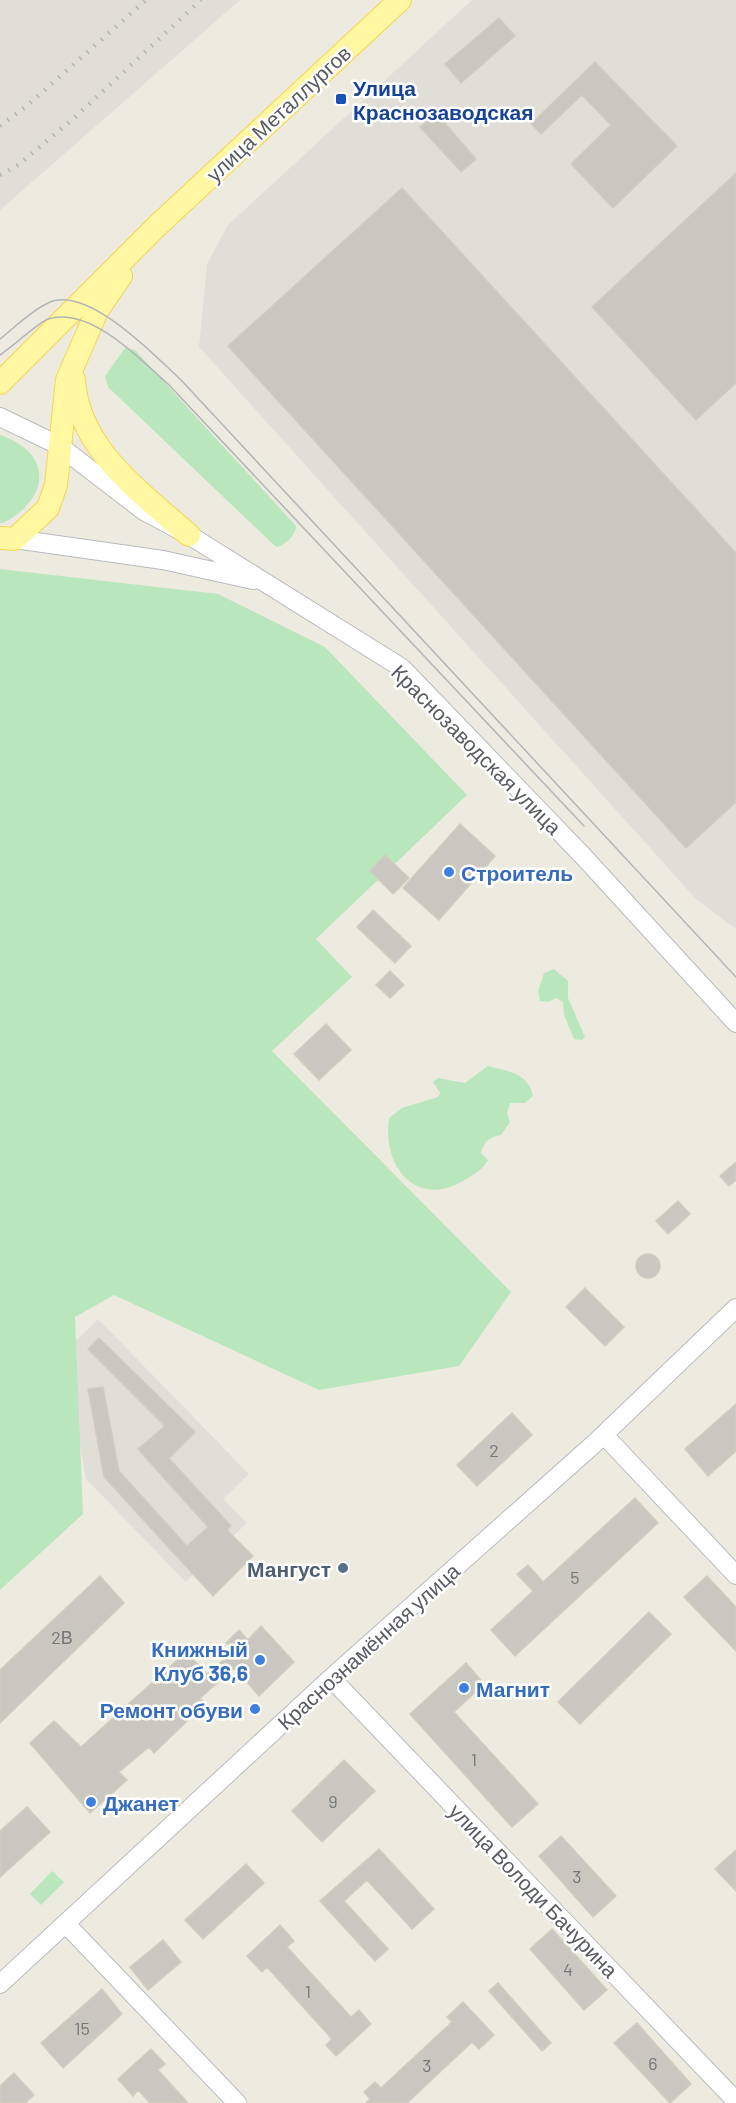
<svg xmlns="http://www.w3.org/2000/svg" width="736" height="2103" viewBox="0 0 736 2103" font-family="Barlow,sans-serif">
	<rect width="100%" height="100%" fill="#edebdf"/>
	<!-- industrial -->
	<path fill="#e0ded7" d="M0,0h240l-240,210z
		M472,0h264v929l-39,-29 -498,-553 8,-83 21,-39z
		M98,1319l151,155 -26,25 24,24 -61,59 -100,-103 -22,-127z"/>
	<!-- green -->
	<path fill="#bae6bd" d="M125,348l10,2 161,176c0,9 -11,20 -20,21l-168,-160 -3,-11z
		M0,435c54,18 50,64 3,88h-3z
		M0,569l218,25 107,53 142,148 -151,144 36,38 -80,74 239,241 -52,74 -140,24 -205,-95 -39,22 8,197 -83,76z
		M554,969l14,12v17l17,39 -3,3 -8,-1 -10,-24 -1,-13 -7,-4 -7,4 -9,-1 -2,-10 6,-18z
		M488,1066c21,6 40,6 45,30l-8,7h-15l-3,10 3,9 -9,13c-11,2 -17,6 -20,18l7,7c-6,10 -14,15 -25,21 -49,28 -81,-16 -74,-63l13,-10 36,-11 2,-4 -7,-11 5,-4 27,5z
		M52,1871l12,11 -23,23 -11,-11z"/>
	<!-- building -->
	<path fill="#c9c7bf" stroke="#d1cdbe" stroke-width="1.5" d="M499,18l16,18 -54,47 -16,-19z
		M595,62l82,84 -64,62 -42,-44 40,-39 -29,-30 -41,39 -10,-10z
		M436,113l40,46 -15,13 -41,-45z
		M736,173v210l-40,37 -104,-113z
		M402,188l334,365v249l-50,46 -458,-502z
		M460,824l35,32 -56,64 -36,-32z
		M385,855l24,23 -16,16 -23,-23z
		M373,910l38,36 -16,17 -38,-36z
		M390,971l14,14 -14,13 -14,-13z
		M326,1024l25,26 -32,30 -25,-26z
		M736,1162v18l-7,6 -9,-10z
		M678,1201l12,13 -22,20 -12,-13z
		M636 1266a12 12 0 1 1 24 0a12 12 0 1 1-24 0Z
		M585,1288l39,39 -19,19 -39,-39z
		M99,1338l96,94 -26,26 62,68 -4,4 26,26 -40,40 -109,-119 -16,-88 15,-2 16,84 68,75 21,-19 -70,-78 27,-23 -77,-77z
		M736,1404v47l-28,25 -23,-27z
		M512,1413l20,22 -55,51 -20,-21z
		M635,1498l23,25 -143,133 -24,-26 42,-39 -16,-17 11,-9 15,17z
		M100,1576l24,27 -124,120v-53z
		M707,1576l29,31v44l-52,-54z
		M649,1612l22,22 -91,90 -22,-22z
		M261,1626l33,36 -35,34 -24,-28 -35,30 5,6 -51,49 -5,-6 -30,25 8,8 -37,33 -60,-70 24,-22 27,26 105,-95 21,22 28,-24 -9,-7 13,-13 9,10z
		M466,1663l18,21 -30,28 84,92 -26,23 -102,-113z
		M344,1760l31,31 -53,51 -30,-31z
		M27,1807l23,25 -50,45v-46z
		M561,1836l55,60 -23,21 -54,-61z
		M379,1849l55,60 -22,20 -45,-49 -23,21 44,48 -13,12 -55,-60z
		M736,1850v41l-21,-22z
		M246,1864l18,19 -61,56 -18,-19z
		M280,1925l14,16 -7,6 64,70 8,-7 12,14 -35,32 -10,-11 6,-6 -65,-72 -5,5 -15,-16z
		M552,1929l55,61 -23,20 -54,-61z
		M163,1940l18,22 -33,28 -18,-23z
		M498,1983l53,60 -9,8 -53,-60z
		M102,1989l20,25 -59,54 -22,-25z
		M463,2002l31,33 -15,14 -7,-7 -65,61h-41l4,-4 -6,-7 11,-10 6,6 71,-66 -5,-5z
		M637,2023l54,61 -21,19 -56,-60z
		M151,2049l14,15 -7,6 30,33h-38l-12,-13 -5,6 -15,-17z
		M14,2073l20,22 -9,8h-25v-17z"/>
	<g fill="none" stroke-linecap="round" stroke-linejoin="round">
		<defs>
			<path id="minor" d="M0,417l58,28 86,66 45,24 213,133 181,188 153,167
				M15,539l148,21 90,20
				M604,1435l132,140
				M331,1678l405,423
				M66,1924l171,179
				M0,1984l331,-306 264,-235 141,-135"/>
			<path id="major" d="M74,380c4,69 68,113 115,155
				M0,383l157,-157 243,-226
				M0,538l15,1 33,-31 8,-23 11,-105 30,-69 24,-35"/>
		</defs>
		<!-- minor casing -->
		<use href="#minor" stroke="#b8bac0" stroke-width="20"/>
		<!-- major casing -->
		<use href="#major" stroke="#f8d44d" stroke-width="24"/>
		<!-- minor -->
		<use href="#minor" stroke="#fff" stroke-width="18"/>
		<!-- major -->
		<use href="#major" stroke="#fff7a2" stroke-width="22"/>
		<!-- tram -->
		<path stroke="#b3b4b5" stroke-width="1.5" d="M0,339c15,-12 31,-28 48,-36 39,-19 107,53 133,77l555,597
			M0,355c11,-7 39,-33 48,-36 43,-13 93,41 122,67l414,440"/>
		<!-- rail -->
		<path stroke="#b3b4b5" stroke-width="4.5" stroke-dasharray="1.5 8" stroke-linecap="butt" d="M0,126l29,-22 117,-104
			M0,175l18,-10 55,-46 128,-119"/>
	</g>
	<!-- markers -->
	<rect fill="#1a4fb4" stroke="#fff" stroke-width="2" x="335" y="93" width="12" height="12" rx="3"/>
	<g fill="#3f7fe0" stroke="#fff" stroke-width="2">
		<circle cx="449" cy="872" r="6"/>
		<circle cx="260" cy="1660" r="6"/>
		<circle cx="464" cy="1688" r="6"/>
		<circle cx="255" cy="1709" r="6"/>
		<circle cx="91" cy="1802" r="6"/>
	</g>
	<circle fill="#5c6f8a" stroke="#fff" stroke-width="2" cx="343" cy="1568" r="6"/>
	<g text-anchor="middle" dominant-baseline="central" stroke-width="5" stroke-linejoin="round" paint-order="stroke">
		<!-- number labels -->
		<g font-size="18" fill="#747779">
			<text x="494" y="1450">2</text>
			<text x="575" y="1577">5</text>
			<text x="62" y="1637">2В</text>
			<text x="474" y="1759">1</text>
			<text x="333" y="1801">9</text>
			<text x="577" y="1876">3</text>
			<text x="568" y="1969">4</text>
			<text x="308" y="1991">1</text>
			<text x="82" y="2028">15</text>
			<text x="653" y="2063">6</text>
			<text x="427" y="2065">3</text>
		</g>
		<!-- transit labels -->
		<g font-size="21" font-weight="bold" fill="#164399" stroke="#fff" text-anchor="start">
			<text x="353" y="87">Улица<tspan x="353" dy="24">Краснозаводская</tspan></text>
		</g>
		<!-- street labels -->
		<g font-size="21" fill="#585c62" stroke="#fff">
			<text transform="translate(278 113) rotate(-43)">улица Металлургов</text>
			<text transform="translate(477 749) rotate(45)">Краснозаводская улица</text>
			<text transform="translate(368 1646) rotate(-42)">Краснознамённая улица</text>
			<text transform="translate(534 1890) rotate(46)">улица Володи Бачурина</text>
		</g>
		<!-- shop labels -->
		<g font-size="21" font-weight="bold" fill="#366cbe" stroke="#fff" text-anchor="start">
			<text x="461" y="872">Строитель</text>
			<text x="248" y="1648" text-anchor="end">Книжный<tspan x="248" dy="24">Клуб 36,6</tspan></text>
			<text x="476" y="1688">Магнит</text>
			<text x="243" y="1709" text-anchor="end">Ремонт обуви</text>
			<text x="103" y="1802">Джанет</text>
		</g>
		<!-- service labels -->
		<g font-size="21" font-weight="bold" fill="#4e5e75" stroke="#fff" text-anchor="end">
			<text x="331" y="1568">Мангуст</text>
		</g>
	</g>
</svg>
